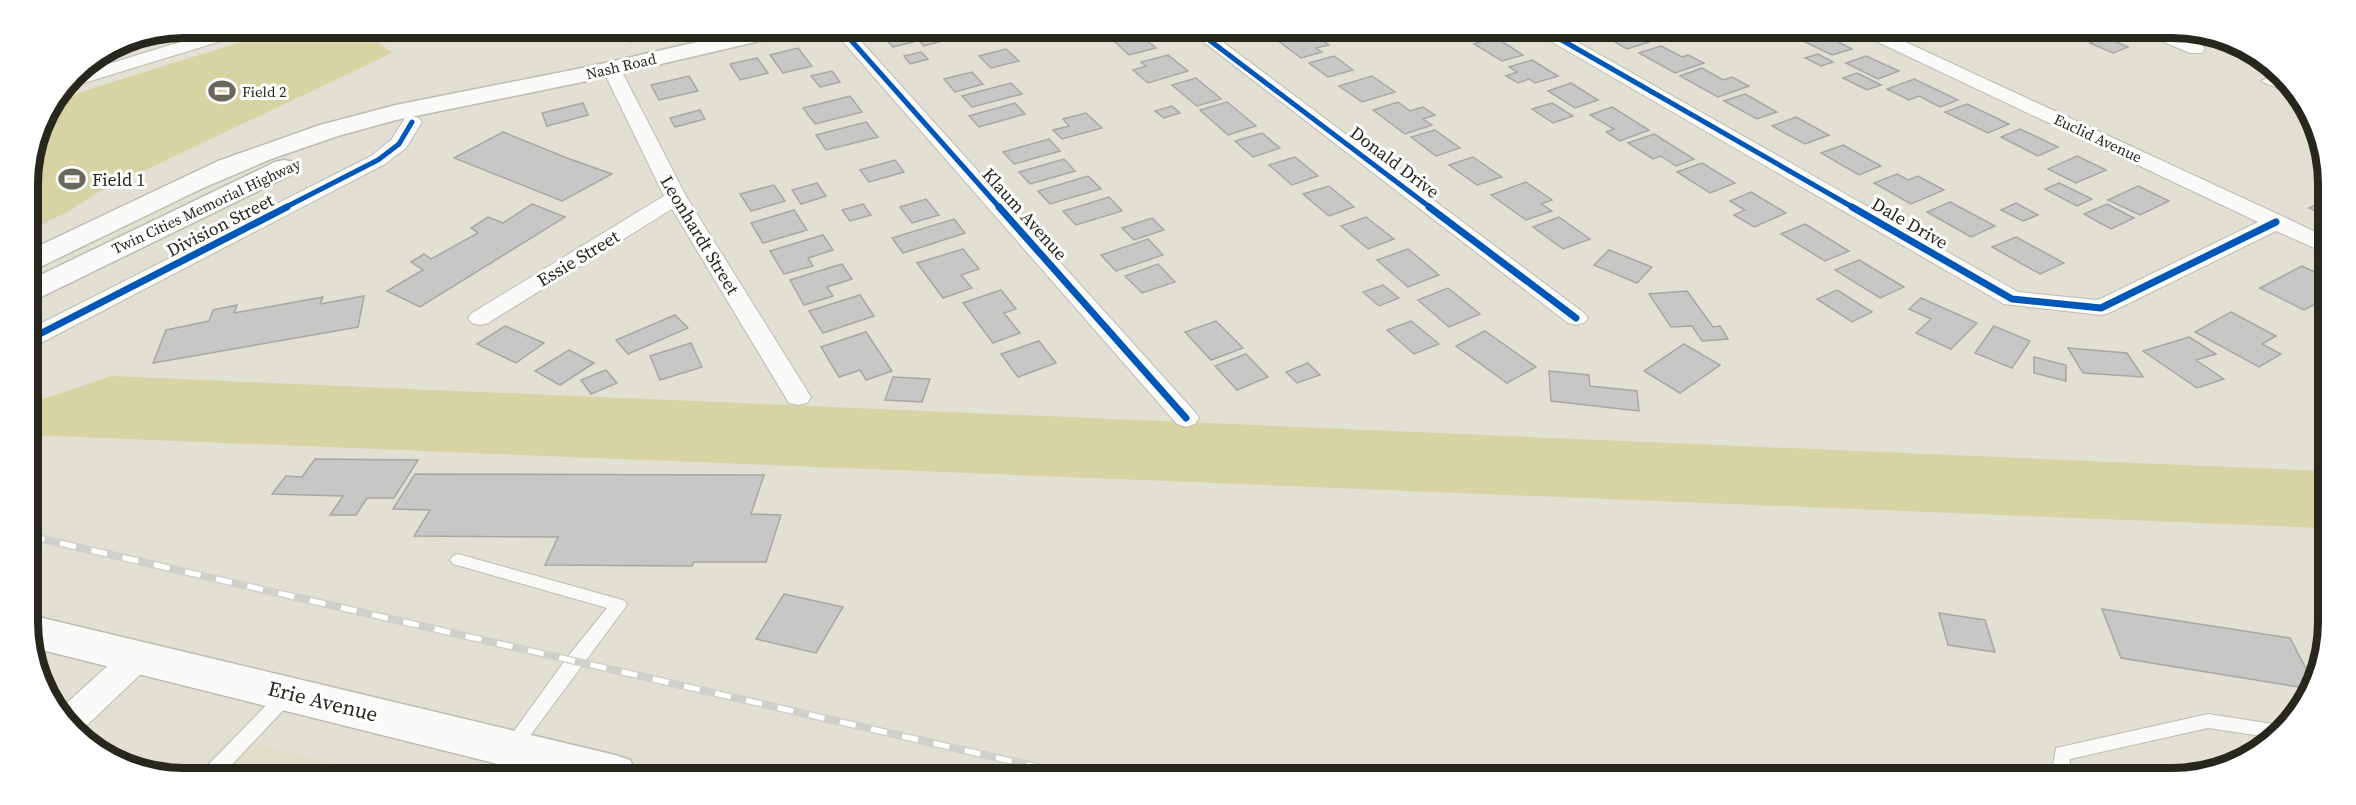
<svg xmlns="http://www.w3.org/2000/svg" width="2356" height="805" viewBox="0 0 2356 805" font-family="'Source Serif 4',serif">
	<rect width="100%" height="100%" fill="#e1e0d3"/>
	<!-- built -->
	<path fill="#e0dec7" d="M229,738l145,35h-178z"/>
	<!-- green -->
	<path fill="#d8d3a3" d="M184,27h21l-116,35 35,-23z
		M289,27h70l33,26 -295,140 -28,18 -41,20 -1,-57 12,-51 16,-23z
		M111,376l2213,95v57l-2295,-93v-31z"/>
	<!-- building -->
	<path fill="#c7c7c6" stroke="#a7a7a5" stroke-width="1.5" d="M636,28h19l4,7 -30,7 -6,-11z
		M877,29h24l12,13 -20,5z
		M1093,30h42l1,1 -32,8z
		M1262,30h32l-23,6z
		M1451,30h33l1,1 -23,6z
		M1601,31h28l20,11 -22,7 -29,-17z
		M933,32l9,9 -18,5 -9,-10z
		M1821,33l31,16 -20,6 -31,-15z
		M1298,34l8,6 11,-3 12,8 -13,3 6,4 -21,6 -24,-18z
		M1141,36l15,12 -27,7 -14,-13z
		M1495,37l28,18 -21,6 -28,-17z
		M2105,37l23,10 -15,6 -23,-10z
		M1661,46l21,11 6,-2 16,8 -29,10 -36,-20z
		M798,48l14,18 -29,7 -13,-18z
		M1006,49l13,12 -28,7 -12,-12z
		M921,52l7,7 -18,5 -6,-8z
		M1818,54l15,8 -12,4 -16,-8z
		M1168,55l20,16 -40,12 -15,-13 13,-4 -5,-4z
		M1334,56l19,14 -25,7 -19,-14z
		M1866,56l33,15 -21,8 -32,-16z
		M757,58l11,15 -28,7 -10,-16z
		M1532,60l26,16 -23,7 -6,-4 -11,4 -12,-7 11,-4 -8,-5z
		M1702,68l21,12 9,-3 17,9 -31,11 -38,-21z
		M832,71l8,11 -20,5 -9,-11z
		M972,72l11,12 -28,8 -11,-13z
		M1857,73l24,12 -14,5 -24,-12z
		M689,76l9,15 -39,9 -8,-15z
		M1372,76l23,16 -33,10 -23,-16z
		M1196,78l25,21 -24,7 -25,-21z
		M1914,79l44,21 -18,7 -21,-11 -10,4 -22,-11z
		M1011,83l11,11 -50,13 -10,-11z
		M1571,83l27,17 -23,8 -27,-17z
		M1745,94l32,18 -20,7 -33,-18z
		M850,96l12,16 -47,12 -12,-16z
		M1227,102l29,24 -28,9 -28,-25z
		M1398,102l12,9 13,-4 12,8 -12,4 9,6 -27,9 -32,-24z
		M583,103l5,12 -41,11 -5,-13z
		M1015,103l10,11 -46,13 -10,-11z
		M1552,103l21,13 -20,7 -21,-14z
		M1967,104l42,20 -21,9 -43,-21z
		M1172,106l8,7 -16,5 -9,-7z
		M1612,107l37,23 -29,11 -14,-9 8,-3 -24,-14z
		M700,110l5,9 -30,8 -5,-9z
		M1086,113l16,15 -40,11 -9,-9 16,-4 -6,-7z
		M1796,117l33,18 -24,9 -33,-18z
		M866,122l12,15 -52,13 -10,-15z
		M2020,129l38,18 -20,9 -37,-19z
		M1435,130l25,18 -24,8 -25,-19z
		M503,132l64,26 45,16 -50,27 -108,-43z
		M1262,133l18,15 -27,9 -18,-16z
		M1654,134l40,25 -18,7 -15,-10 -8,3 -25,-16z
		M1049,139l11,12 -46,13 -11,-12z
		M1843,145l38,21 -22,9 -38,-22z
		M2077,156l29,14 -30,13 -28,-14z
		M1295,157l23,19 -26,9 -23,-20z
		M1473,157l29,20 -25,8 -28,-20z
		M1064,159l11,12 -45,13 -11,-12z
		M895,160l9,12 -35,10 -9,-12z
		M1702,163l33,20 -25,10 -33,-21z
		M1897,174l11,6 10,-4 26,14 -33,14 -37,-21z
		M1088,176l13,13 -51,15 -12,-13z
		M1526,182l26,18 -11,4 11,7 -26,9 -35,-25z
		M817,183l9,13 -25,8 -9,-14z
		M2059,183l33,16 -15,7 -32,-17z
		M774,185l11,16 -34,10 -11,-17z
		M1329,186l25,21 -25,9 -26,-22z
		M2138,186l31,15 -29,14 -32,-15z
		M1751,192l35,21 -32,14 -20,-12 11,-5 -15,-9z
		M1109,197l13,14 -46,14 -13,-14z
		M926,199l13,16 -27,8 -12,-16z
		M2326,200v16l-17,-8z
		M1950,202l45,24 -24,11 -44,-25z
		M2016,203l22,12 -15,6 -22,-11z
		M532,204l33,13 -145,90 -33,-16 36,-21 -12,-8 13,-8 7,5 47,-26 -7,-5 17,-11 15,6z
		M863,204l8,11 -21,6 -8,-11z
		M2107,204l27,14 -23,11 -27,-15z
		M794,210l13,20 -44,13 -12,-20z
		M1366,217l28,22 -26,10 -27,-23z
		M1559,217l31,22 -27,10 -30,-22z
		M1152,218l12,12 -30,10 -12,-12z
		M954,219l11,14 -62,20 -11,-15z
		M1805,224l44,27 -24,10 -44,-27z
		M823,235l10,15 -25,8 5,8 -29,8 -14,-23z
		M2016,237l48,26 -24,11 -48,-27z
		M1148,239l15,16 -47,16 -15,-16z
		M963,249l16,20 -18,6 11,13 -29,10 -26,-35z
		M1408,249l31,26 -31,12 -31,-27z
		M1609,250l43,17 -15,16 -43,-18z
		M1859,260l45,27 -24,11 -45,-28z
		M842,264l10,15 -25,8 6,9 -29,9 -14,-25z
		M1158,264l17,18 -33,11 -17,-17z
		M2302,266l23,11v10l-5,3 5,2v7l-21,11 -44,-22z
		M1383,285l16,13 -20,8 -16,-14z
		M1448,288l32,26 -31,13 -31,-27z
		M1001,290l15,19 -12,4 16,20 -27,10 -30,-40z
		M1837,290l35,22 -20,10 -35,-23z
		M1687,291l26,36 7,-1 8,13 -26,2 -10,-15 -21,1 -22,-33z
		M860,295l14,21 -51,17 -14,-22z
		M364,296l-6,31 -205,36 13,-33 43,-9 4,-11 24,-5 -3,8 89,-16 -3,7z
		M1921,298l56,25 -26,26 -35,-16 15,-14 -22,-10z
		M2231,312l45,24 -14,8 19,10 -22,13 -64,-35z
		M675,315l13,13 -60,26 -12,-14z
		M1216,321l27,27 -32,12 -26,-28z
		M1411,321l28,23 -25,10 -27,-24z
		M505,326l39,17 -28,20 -39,-19z
		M1994,326l36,15 -18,27 -37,-15z
		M1485,331l51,36 -29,16 -51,-37z
		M866,332l26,39 -26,9 -6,-10 -21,7 -18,-30z
		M2189,337l27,17 -20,6 28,19 -27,9 -54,-37z
		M1039,341l17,22 -38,14 -17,-23z
		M691,343l11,24 -42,13 -10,-24z
		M1684,344l36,21 -40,28 -36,-22z
		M2068,348l59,5 16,24 -60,-4z
		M569,350l25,13 -34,22 -25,-14z
		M1246,354l22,23 -31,13 -22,-24z
		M2034,357l32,8v16l-32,-8z
		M1308,363l12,12 -23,8 -11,-11z
		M606,370l11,13 -26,11 -10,-14z
		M1549,371l40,4 1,11 47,5 2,20 -88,-10z
		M893,377l37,2 -8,23 -37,-2z
		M315,459l103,1 -24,38h-27l-11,17h-26l13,-19 -71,-2 14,-18 16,1z
		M415,474l349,1 -13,39 30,1 -15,47h-72l-2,4 -147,-1 13,-28 -144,-1 16,-26 -37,-1z
		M784,594l59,13 -27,46 -60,-14z
		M2102,609l188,29 24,46 -3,5 -190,-31z
		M1939,613l46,7 10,32 -47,-7z"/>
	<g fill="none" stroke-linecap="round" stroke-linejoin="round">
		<defs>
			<path id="service" d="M2278,73l7,4 -10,4 20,8 3,8 -37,-16z
				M458,554l161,45 6,2 2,4 -109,147 -6,3 -6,-3 -3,-5 3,-5 63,-87 38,-47 -154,-44 -3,-4 3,-4z
				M286,689l6,2 2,5 -2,5 -68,72h-21l3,-6 74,-76z
				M2208,714l78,12 -11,12 -67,-10 -138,31 -1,18h-18l5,-29z"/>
			<path id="minor" d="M229,27h28l-3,4 -180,55 -10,1 8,-12z
				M832,29h18l345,383 4,6 -4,6 -9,3 -9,-3z
				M1188,30h19l377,283 4,5 -4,5 -8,2 -8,-2z
				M1537,31h21l460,261 80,8 160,-78 -393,-186 -2,-5 21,1 400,185 42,20v16l-50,-22 -167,82 -8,2 -97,-11 -464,-269z
				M2146,32h25l31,13 3,4 -3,4h-12l-41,-17z
				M611,63l6,1 3,4 67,130 124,199 -4,6 -9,2 -9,-2 -117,-194 -184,114 -8,2 -8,-2 -4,-5 4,-5 192,-117 -62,-128 3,-4z
				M412,116l7,2 3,4 -16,26 -21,16 -348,181 -9,3v-18l343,-174 20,-16 14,-22z
				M138,644l11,4 5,9 -5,9 -70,67 -13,-8 -7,-15 68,-62z"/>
			<path id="secondary" d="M754,29h39l-3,5 -198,46 -196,40 -58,16 -67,23 -68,29 -165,80 -10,3v-20l190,-90 102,-36 76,-20 196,-39z
				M284,160l9,2 4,6 -4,6 -254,124 -11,3v-20l247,-119z"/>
			<path id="primary" d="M30,615l585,140 15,5 7,14h-99l-508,-127z"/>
		</defs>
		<!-- service casing -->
		<use href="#service" stroke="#bdbcb2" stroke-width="2"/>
		<!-- minor casing -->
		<use href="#minor" stroke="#bdbcb2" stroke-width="2"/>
		<!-- secondary casing -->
		<use href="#secondary" stroke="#bdbcb2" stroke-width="3"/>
		<!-- primary casing -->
		<use href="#primary" stroke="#bdbcb2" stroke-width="3"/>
		<!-- service -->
		<use href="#service" fill="#fafaf8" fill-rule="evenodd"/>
		<!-- minor -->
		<use href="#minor" fill="#fafaf8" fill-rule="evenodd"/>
		<!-- secondary -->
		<use href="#secondary" fill="#fafaf8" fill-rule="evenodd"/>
		<!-- primary -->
		<use href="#primary" fill="#fafaf8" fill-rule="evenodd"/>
		<defs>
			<path id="rail" d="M29,536l1043,239"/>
		</defs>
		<!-- rail casing -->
		<use href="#rail" stroke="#d0d0cb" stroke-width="8"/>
		<!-- rail -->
		<use href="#rail" stroke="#fff" stroke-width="5" stroke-dasharray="16" stroke-linecap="butt"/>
		<defs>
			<path id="cycleway-far1" d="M841,29l159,179
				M1196,30l235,178
				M1546,31l308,177
				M284,208l94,-48 21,-16 13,-22"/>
			<path id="cycleway" d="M999,207l187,211
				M1429,207l147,111
				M1852,207l160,92 89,9 175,-86
				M28,340l259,-133"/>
		</defs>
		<!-- cycleway-far1 casing -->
		<use href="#cycleway-far1" stroke="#fff" stroke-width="8"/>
		<!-- cycleway casing -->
		<use href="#cycleway" stroke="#fff" stroke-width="10"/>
		<!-- cycleway-far1 -->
		<use href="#cycleway-far1" stroke="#0057b8" stroke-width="5"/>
		<!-- cycleway -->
		<use href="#cycleway" stroke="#0057b8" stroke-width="7"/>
	</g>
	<!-- icons -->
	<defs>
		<symbol id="stadium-bare" viewBox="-9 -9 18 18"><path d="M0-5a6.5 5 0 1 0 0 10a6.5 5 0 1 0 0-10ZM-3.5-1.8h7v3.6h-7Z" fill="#69685d" stroke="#fff" stroke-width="2.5" paint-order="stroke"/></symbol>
	</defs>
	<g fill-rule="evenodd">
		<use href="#stadium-bare" x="203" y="72" width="38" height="38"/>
		<use href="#stadium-bare" x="53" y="160" width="38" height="38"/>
	</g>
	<g text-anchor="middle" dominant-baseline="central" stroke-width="6" stroke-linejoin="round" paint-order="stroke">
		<!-- far-street labels -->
		<g font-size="15" fill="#28271e" stroke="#fff">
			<text transform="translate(621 66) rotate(-13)">Nash Road</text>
			<text transform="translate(2098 138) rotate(25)">Euclid Avenue</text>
			<text transform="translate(206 206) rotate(-25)">Twin Cities Memorial Highway</text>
		</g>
		<!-- far-poi labels -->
		<g font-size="15" fill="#28271e" stroke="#fff" text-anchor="start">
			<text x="242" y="91">Field 2</text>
		</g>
		<!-- street labels -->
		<g font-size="18" fill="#28271e" stroke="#fff">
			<text transform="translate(1395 162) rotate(37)">Donald Drive</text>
			<text transform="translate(1025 214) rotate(48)">Klaum Avenue</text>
			<text transform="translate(1910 223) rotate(30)">Dale Drive</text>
			<text transform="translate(220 225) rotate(-27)">Division Street</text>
			<text transform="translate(700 235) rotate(59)">Leonhardt Street</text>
			<text transform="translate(578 258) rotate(-31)">Essie Street</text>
		</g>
		<!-- poi labels -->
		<g font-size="18" fill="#28271e" stroke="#fff" text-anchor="start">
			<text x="92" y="179">Field 1</text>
		</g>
		<!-- near-street labels -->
		<g font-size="21" fill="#28271e" stroke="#fff">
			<text transform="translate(323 701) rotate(14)">Erie Avenue</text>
		</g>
	</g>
	<!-- crop -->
	<path d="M0 0H2356V805H0ZM184 38H2172A146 146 0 0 1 2318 184V622A146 146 0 0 1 2172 768H184A146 146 0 0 1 38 622V184A146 146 0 0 1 184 38Z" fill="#fff" fill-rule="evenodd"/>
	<path fill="none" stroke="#28271e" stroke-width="8" d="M184 38H2172A146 146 0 0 1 2318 184V622A146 146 0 0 1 2172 768H184A146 146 0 0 1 38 622V184A146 146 0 0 1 184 38Z"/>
</svg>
